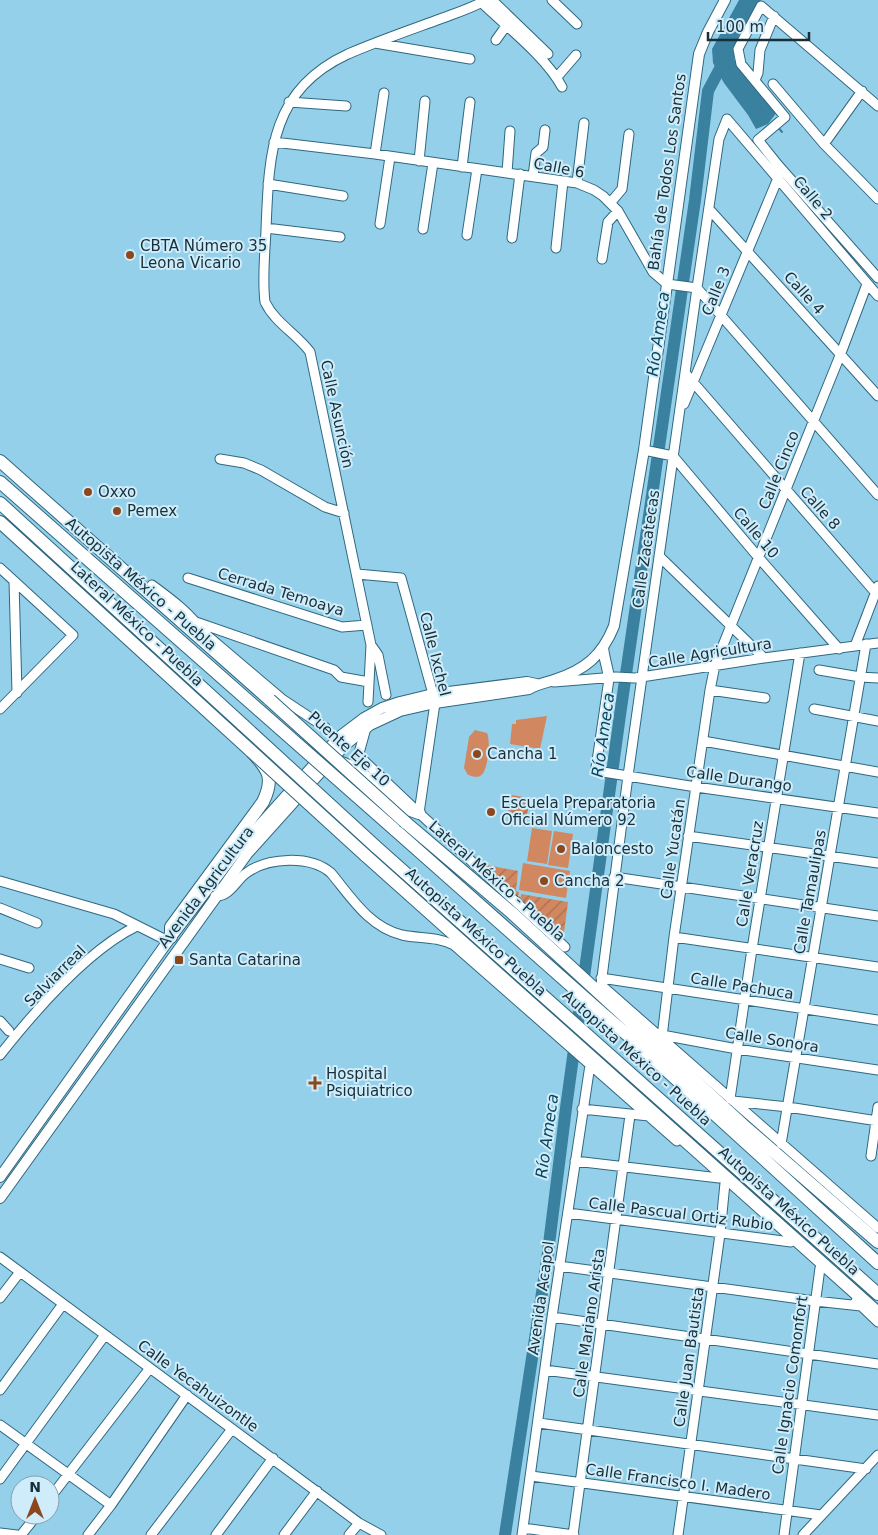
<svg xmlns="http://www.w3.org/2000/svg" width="878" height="1535" viewBox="0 0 878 1535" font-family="'DejaVu Sans',sans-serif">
	<defs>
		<pattern id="garden-furrows" width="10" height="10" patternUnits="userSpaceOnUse" patternTransform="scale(1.25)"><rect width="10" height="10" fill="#d1875f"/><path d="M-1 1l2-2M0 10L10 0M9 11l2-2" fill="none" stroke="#a96f4f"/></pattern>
	</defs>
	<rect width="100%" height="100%" fill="#95d0eb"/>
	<!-- grass -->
	<path fill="#d1875f" d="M547,716l-7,33 -30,-5 2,-20h4v-4z
		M475,730l12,3c4,7 1,40 -7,43 -4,2 -8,0 -12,-1l-4,-7 5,-31z
		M532,828l20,3 -5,33 -20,-3z
		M554,831l19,3 -5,34 -20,-3z
		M523,863l47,8 -4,27 -47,-8z"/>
	<!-- garden -->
	<path fill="url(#garden-furrows)" d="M511,795l19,3 -3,17 -19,-3z
		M481,864l37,7 -2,20 3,1 -1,4 3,1v-3l47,8 -5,38z"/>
	<!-- water -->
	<path fill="#39819f" d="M739,0h22l-22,35 -5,24 43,53 -9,12 -12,5 -8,-14 -24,-32 -11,-20 -1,-14z"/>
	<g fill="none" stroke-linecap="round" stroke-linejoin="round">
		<!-- stream -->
		<path stroke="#39819f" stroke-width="2" d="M777,126l5,6"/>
		<!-- river -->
		<path stroke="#39819f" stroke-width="12" d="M505,1535l42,-275 19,-152 54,-393 75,-515 13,-109 16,-30"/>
		<defs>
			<path id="minor" d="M492,0l56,54
				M552,0l25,24
				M482,3c25,24 64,54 80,84
				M496,40l10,-14
				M375,43l95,16
				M557,77l19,-22
				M755,80l3,-7 2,-23 14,-34
				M773,84l51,60 54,55
				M289,102l57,4
				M878,106l-117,-100 -23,43 3,15 44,53 -27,23 20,25 100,113
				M274,142l101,12 202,29 17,7 9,6 15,15 35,61 14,12 30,4 181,207
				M824,144l38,-53
				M375,154l9,-61
				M419,161l6,-60
				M462,167l8,-65
				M507,173l3,-42
				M533,176l3,-23 7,-6 2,-17
				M577,183l7,-60
				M268,184l75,12
				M611,202l11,-13 7,-55
				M709,209l169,187
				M380,224l10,-67
				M266,228l74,9
				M423,229l10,-66
				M467,235l10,-66
				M512,238l8,-64
				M556,248l7,-67
				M602,259l6,-37 10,-11
				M878,296l-151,-177 -8,20 -22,149 -69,488 -27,209 277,243
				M686,374l189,218
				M684,404l94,-226
				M644,450l29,6 86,102 80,91
				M220,459l24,4 17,7 64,37 19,6
				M659,556l105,102
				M0,568l73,67 -73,74
				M357,574l44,4 32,116 2,9 -16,110
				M188,578l154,49 25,-2
				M14,581l3,112
				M152,585c19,14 38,28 51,47l79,67 44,29
				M196,622l138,48 7,7 28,5
				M371,645l7,10 8,40
				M855,646l23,-60
				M819,670l41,7 18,1
				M609,679l-13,89 1,3 99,16 182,26
				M554,682l62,-5 19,1 129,-20 114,-15
				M710,690l55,8
				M368,702l3,-57 -61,-293c-13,-18 -35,-29 -45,-50 -3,-23 0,-49 1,-72 3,-76 4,-140 82,-176 30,-13 62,-24 92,-35 16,-6 32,-11 46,-19
				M814,709l64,12
				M366,728l-7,25 2,5 58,55 146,134
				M703,741l175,31
				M688,836l190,27
				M614,877l264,39
				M0,881l114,33 54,27
				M215,896c14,1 21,-15 30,-22 22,-17 65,-19 86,-1 20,24 38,54 71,62 19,4 33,1 52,10l223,196
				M0,908l37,15
				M674,937l204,30
				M0,959l29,9
				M601,978l277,42
				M0,1021l9,10
				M662,1035l75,14 141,21
				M662,1037l12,-100 36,-247 5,-25 126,-312 26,-69
				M0,1055c34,-43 89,-106 137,-129
				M730,1099l22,-150 48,-296
				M733,1101l55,6 90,14
				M582,1109l67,7
				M781,1144l85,-500
				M871,1156l7,-49
				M575,1161l144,17
				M568,1213l223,29
				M0,1257l359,266 22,12
				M559,1266l256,35 46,5
				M0,1298l20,-26
				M856,1301l22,21
				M552,1317l326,47
				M545,1370l333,45
				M0,1390l63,-86
				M539,1423l327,46
				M0,1425l111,80
				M531,1476l290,39
				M0,1479l105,-144
				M50,1498l100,-130
				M523,1528l51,7
				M0,1533l17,2
				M21,1535l16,-20
				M88,1535l23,-30 76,-110
				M151,1535l81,-106
				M216,1535l57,-77
				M284,1535l33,-44
				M349,1535l10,-12
				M522,1535l30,-218 38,-252
				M573,1535l57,-420
				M678,1535l42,-301 5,-51
				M784,1535l36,-267
				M803,1535l75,-80"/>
			<path id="major" d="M603,647c1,12 5,21 6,32
				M0,1177l168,-236 71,-93 100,-111 25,-19 18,-10 18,-6 33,-8 94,-12 9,2
				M0,1198l247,-344 98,-109 25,-20 30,-14 35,-8 94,-14c8,-5 16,-6 25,-9 31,-10 48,-24 60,-54l30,-176 55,-396 9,-22 17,-32"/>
			<path id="highway" d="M0,461l270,239
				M0,482l260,229
				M0,503l243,222
				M0,522l251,229c17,18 24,26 12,51l-92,125v10
				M339,762l16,6 47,39 17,6
				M405,822l107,91 231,212 135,117
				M394,829l209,185 28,24 247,225
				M375,846l503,448
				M365,855l513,458"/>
		</defs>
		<!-- minor casing -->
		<use href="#minor" stroke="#2f6880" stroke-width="11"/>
		<!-- major casing -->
		<use href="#major" stroke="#2f6880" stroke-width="12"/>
		<!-- highway casing -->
		<use href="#highway" stroke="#2f6880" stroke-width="14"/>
		<!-- minor -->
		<use href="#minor" stroke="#fff" stroke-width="9"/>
		<!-- major -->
		<use href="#major" stroke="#fff" stroke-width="10"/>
		<!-- highway -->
		<use href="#highway" stroke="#fff" stroke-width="12"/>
		<defs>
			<path id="highway-bridge" d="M270,700l135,122
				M260,711l134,118
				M243,725l132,121
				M251,751l114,104"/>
		</defs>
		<!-- highway-bridge casing -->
		<use href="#highway-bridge" stroke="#2f6880" stroke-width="14" stroke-linecap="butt"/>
		<!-- highway-bridge -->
		<use href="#highway-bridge" stroke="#fff" stroke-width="12"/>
	</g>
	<!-- markers -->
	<g fill="#8c471d" stroke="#cfecfa" stroke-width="2">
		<circle cx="130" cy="255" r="5"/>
		<circle cx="88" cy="492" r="5"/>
		<circle cx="117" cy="511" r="5"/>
		<circle cx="477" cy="754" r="5"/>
		<circle cx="491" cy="812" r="5"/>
		<circle cx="561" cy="849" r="5"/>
		<circle cx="544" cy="881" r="5"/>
		<rect x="174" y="955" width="10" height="10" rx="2.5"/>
		<path d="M312.5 1075.5h5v5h5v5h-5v5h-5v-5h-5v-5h5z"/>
	</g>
	<g text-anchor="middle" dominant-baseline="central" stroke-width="4" stroke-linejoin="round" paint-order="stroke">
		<!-- street labels -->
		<g font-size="15" fill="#172f39" stroke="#cfecfa">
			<text transform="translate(559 168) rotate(11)">Calle 6</text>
			<text transform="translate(667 172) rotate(-82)">Bahía de Todos Los Santos</text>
			<text transform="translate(813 198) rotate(50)">Calle 2</text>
			<text transform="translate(716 291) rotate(-68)">Calle 3</text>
			<text transform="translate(804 293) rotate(48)">Calle 4</text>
			<text transform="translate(337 414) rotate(78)">Calle Asunción</text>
			<text transform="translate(779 470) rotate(-68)">Calle Cinco</text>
			<text transform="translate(820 508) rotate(49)">Calle 8</text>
			<text transform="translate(756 533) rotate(50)">Calle 10</text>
			<text transform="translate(646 549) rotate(-82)">Calle Zacatecas</text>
			<text transform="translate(141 584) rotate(41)">Autopista México - Puebla</text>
			<text transform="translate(281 592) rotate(17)">Cerrada Temoaya</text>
			<text transform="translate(137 624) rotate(43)">Lateral México - Puebla</text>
			<text transform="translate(710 653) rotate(-9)">Calle Agricultura</text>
			<text transform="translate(435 654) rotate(76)">Calle Ixchel</text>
			<text transform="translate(349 749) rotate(42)">Puente Eje 10</text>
			<text transform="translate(739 779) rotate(8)">Calle Durango</text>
			<text transform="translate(673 849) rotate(-82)">Calle Yucatán</text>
			<text transform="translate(750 874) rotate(-81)">Calle Veracruz</text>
			<text transform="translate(497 881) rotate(41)">Lateral México - Puebla</text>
			<text transform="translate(206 887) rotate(-53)">Avenida Agricultura</text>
			<text transform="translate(810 892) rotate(-80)">Calle Tamaulipas</text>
			<text transform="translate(476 932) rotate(42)">Autopista México Puebla</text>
			<text transform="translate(55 976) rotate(-45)">Salviarreal</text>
			<text transform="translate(742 986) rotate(9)">Calle Pachuca</text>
			<text transform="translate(772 1040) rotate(9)">Calle Sonora</text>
			<text transform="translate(637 1058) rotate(42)">Autopista México - Puebla</text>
			<text transform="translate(789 1211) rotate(42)">Autopista México Puebla</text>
			<text transform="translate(681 1214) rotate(7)">Calle Pascual Ortiz Rubio</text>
			<text transform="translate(541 1298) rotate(-82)">Avenida Acapol</text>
			<text transform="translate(589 1323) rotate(-82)">Calle Mariano Arista</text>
			<text transform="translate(689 1357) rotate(-82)">Calle Juan Bautista</text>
			<text transform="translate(790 1385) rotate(-82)">Calle Ignacio Comonfort</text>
			<text transform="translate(198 1386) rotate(36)">Calle Yecahuizontle</text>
			<text transform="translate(678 1482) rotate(8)">Calle Francisco I. Madero</text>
		</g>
		<!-- poi labels -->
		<g font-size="15" fill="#172f39" stroke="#cfecfa" text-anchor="start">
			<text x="140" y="246">CBTA Número 35<tspan x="140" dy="17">Leona Vicario</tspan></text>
			<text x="98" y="492">Oxxo</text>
			<text x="127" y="511">Pemex</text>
			<text x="487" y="754">Cancha 1</text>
			<text x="501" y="803">Escuela Preparatoria<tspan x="501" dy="17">Oficial Número 92</tspan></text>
			<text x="571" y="849">Baloncesto</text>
			<text x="554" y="881">Cancha 2</text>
			<text x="189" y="960">Santa Catarina</text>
			<text x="326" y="1074">Hospital<tspan x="326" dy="17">Psiquiatrico</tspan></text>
		</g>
		<!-- water labels -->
		<g font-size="16" font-style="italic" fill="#0a475e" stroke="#cfecfa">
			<text transform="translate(658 334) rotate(-82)">Río Ameca</text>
			<text transform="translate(603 735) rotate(-82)">Río Ameca</text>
			<text transform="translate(547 1136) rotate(-82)">Río Ameca</text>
		</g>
	</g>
	<!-- north arrow -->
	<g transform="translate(35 1500)"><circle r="24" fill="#cfecfa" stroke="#85a0ad"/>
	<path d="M0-4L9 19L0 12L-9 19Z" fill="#8c471d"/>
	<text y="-8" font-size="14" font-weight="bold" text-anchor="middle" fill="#172f39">N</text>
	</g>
	<!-- scale -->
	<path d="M708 32v8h101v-8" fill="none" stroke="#172f39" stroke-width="2.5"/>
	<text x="716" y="32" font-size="15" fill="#172f39" stroke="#cfecfa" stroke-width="4" paint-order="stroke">100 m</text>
</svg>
